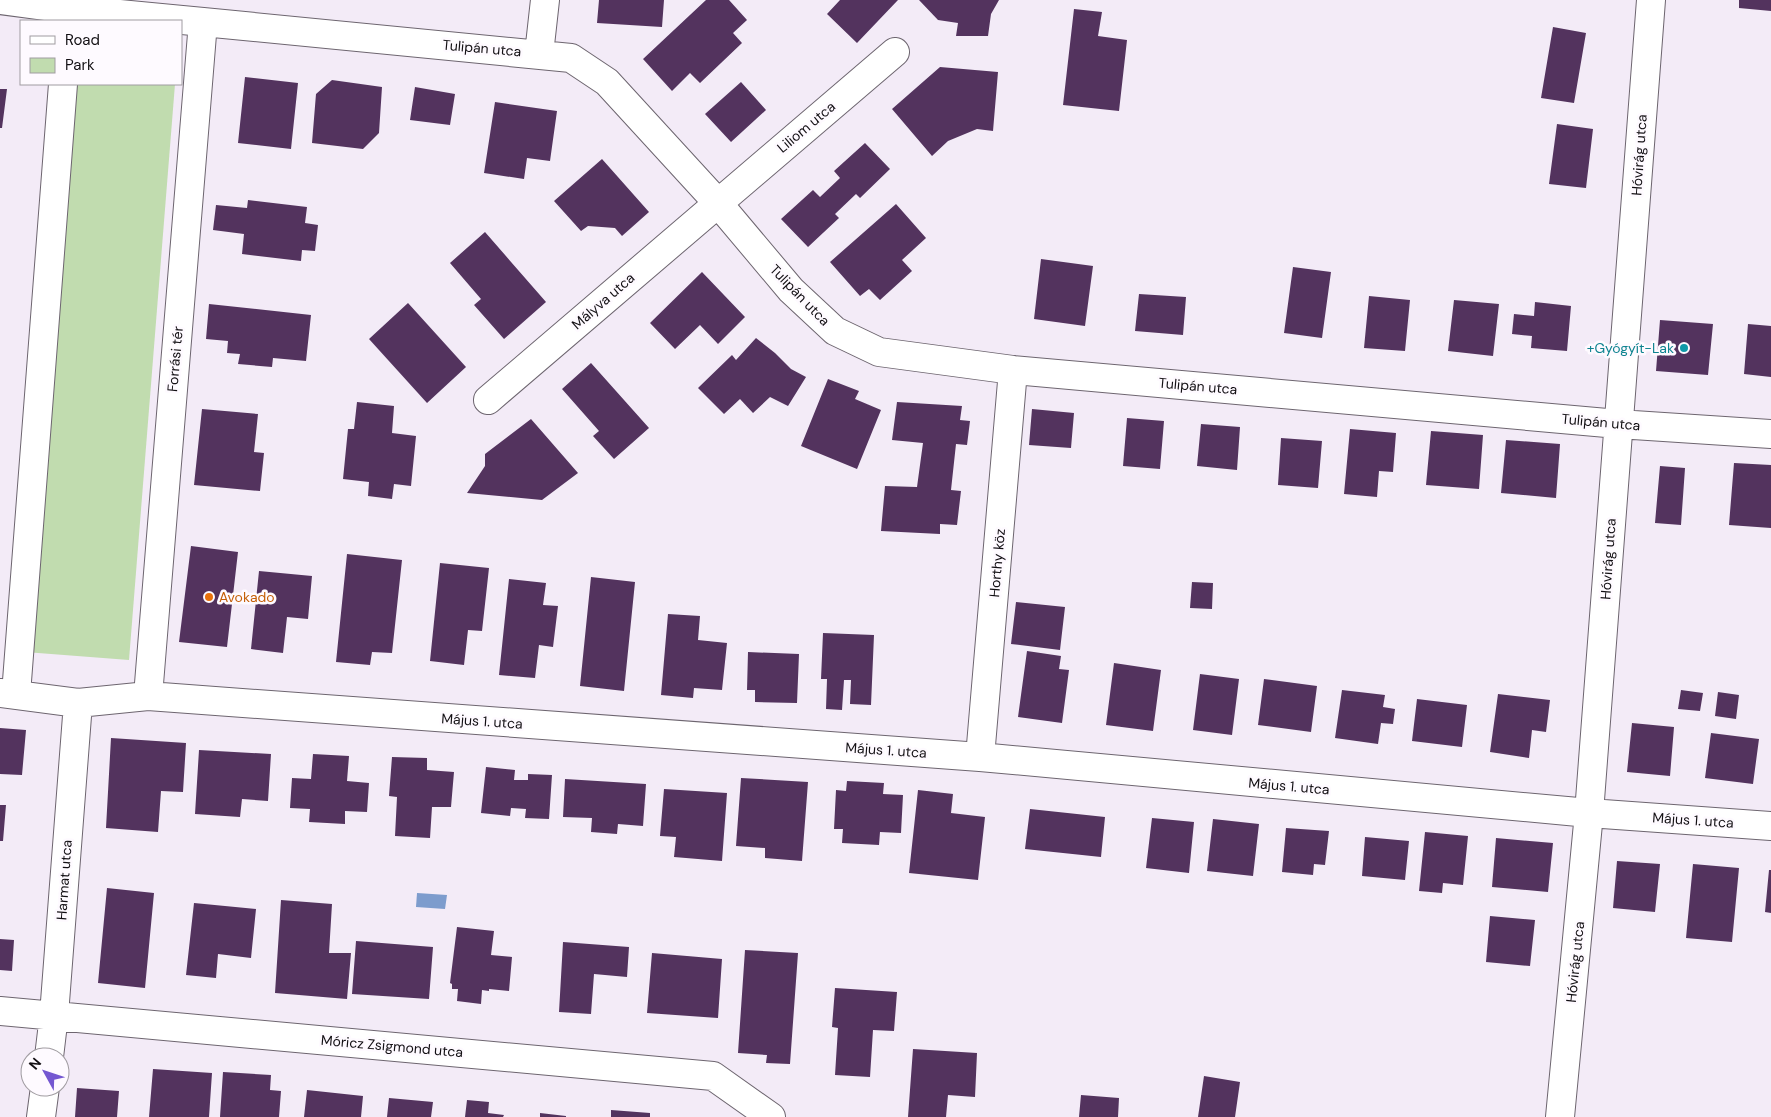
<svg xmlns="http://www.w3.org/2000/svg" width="1771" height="1117" viewBox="0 0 1771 1117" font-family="'DM Sans',sans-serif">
	<rect width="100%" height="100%" fill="#f3ebf7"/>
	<!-- green -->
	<path fill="#c1dcaf" d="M70,84h105l-46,576 -104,-8z"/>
	<!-- water -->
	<path fill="#7d9ccd" d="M417,893l30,2 -2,14 -29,-2z"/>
	<!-- building -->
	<path fill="#53335e" d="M599,0h65l-2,27 -65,-4z
		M706,0h23l18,20 -14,13 9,10 -42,40 -10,-10 -18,18 -29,-32z
		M840,0h58l-41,43 -30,-29z
		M919,0h80l-8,14 -3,22h-32l2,-13 -20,-3z
		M1739,0h32v11l-32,-3z
		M1074,9l28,3 -4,24 29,4 -8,71 -56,-6z
		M1553,27l33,6 -12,70 -33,-5z
		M940,67l58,5 -5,59 -16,-2 -29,12 -16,15 -40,-47z
		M245,77l53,6 -7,66 -53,-6z
		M332,80l50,7 -3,46 -16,16 -51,-6 4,-49z
		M741,82l25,28 -35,32 -26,-28z
		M415,87l40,7 -5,31 -40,-5z
		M0,89h7l-5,39h-2z
		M495,102l62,9 -7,50 -23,-3 -3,21 -40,-6z
		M1557,124l36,5 -7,59 -37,-4z
		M865,143l25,26 -30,29 -4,-4 -21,20 4,4 -31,29 -27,-28 32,-29 7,7 20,-19 -6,-7z
		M602,159l47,53 -27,24 -7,-8 -27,-2 -7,5 -27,-30z
		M248,200l59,7 -2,16 13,2 -3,26 -13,-1 -1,11 -59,-7 2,-20 -31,-4 3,-25 31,3z
		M896,204l30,34 -24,22 10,11 -32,29 -11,-11 -9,7 -30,-34z
		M485,232l61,70 -42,37 -30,-34 7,-6 -31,-36z
		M1041,259l52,7 -8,60 -51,-7z
		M1293,267l38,5 -9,66 -38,-5z
		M702,272l43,45 -27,27 -18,-19 -25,24 -25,-26z
		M1139,294l47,3 -3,38 -48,-4z
		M1369,296l41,4 -5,51 -41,-3z
		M1454,300l45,4 -6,52 -45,-5z
		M1535,302l36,4 -4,45 -36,-3 1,-12 -20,-2 2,-20 20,2z
		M408,303l58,64 -39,36 -58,-64z
		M209,304l102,11 -5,46 -33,-3 -1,9 -34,-3 2,-10 -13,-1 1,-12 -22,-2z
		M1660,320l53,4 -5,51 -52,-4z
		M1748,324l23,2v51l-27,-3z
		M756,338l19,15 16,16 15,8 -18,29 -18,-9 -17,16 -13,-14 -16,15 -26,-26 34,-33 4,5z
		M591,363l58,65 -35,31 -21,-23 6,-5 -37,-42z
		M828,379l31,12 -4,8 26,11 -24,59 -56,-23z
		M357,402l37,4 -2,27 24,3 -5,50 -17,-2 -2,15 -24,-3 1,-14 -26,-3 5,-50h6z
		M897,402l65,4 -2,14 10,1 -3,24 -11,-1 -5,46 10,1 -4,34 -17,-1v10l-59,-3 4,-45 32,1 6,-44 -31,-3z
		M202,409l56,5 -4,38 10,1 -4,38 -66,-6z
		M1032,409l42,4 -3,35 -42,-3z
		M1127,418l37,3 -4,48 -37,-3z
		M531,419l47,54 -36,27 -75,-7 18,-27v-12z
		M1201,424l39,3 -3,43 -40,-4z
		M1350,429l46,4 -3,39 -14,-1 -2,26 -33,-3z
		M1431,431l52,4 -4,54 -53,-4z
		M1281,438l41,3 -4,47 -40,-3z
		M1506,440l54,4 -4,54 -55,-5z
		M1734,463l37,2v63l-42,-3z
		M1660,466l25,2 -4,57 -26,-2z
		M191,546l47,6 -11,95 -48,-5z
		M347,554l55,6 -10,93 -20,-1 -2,13 -34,-3z
		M440,563l49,5 -7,63 -14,-1 -4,35 -34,-4z
		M259,571l53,5 -4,43 -21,-2 -4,36 -32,-4z
		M591,577l44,5 -11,109 -44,-5z
		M509,579l37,4 -3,22 15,1 -5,41 -14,-2 -4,33 -36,-3z
		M1192,582l21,1 -1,26 -22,-1z
		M1016,602l49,5 -5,43 -49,-6z
		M668,614l32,2 -2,24 29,3 -5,47 -28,-2 -1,10 -32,-3z
		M823,633l51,2 -3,70 -21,-1 1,-24h-7l-2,30 -16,-1 1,-30h-6z
		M1027,651l34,5 -2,13 10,1 -7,53 -44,-6z
		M748,652l51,2 -2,49 -42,-1v-12h-8z
		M1114,663l47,7 -8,61 -47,-6z
		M1200,674l39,5 -7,56 -39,-5z
		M1264,679l53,7 -6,46 -53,-7z
		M1342,690l43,5 -2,12 12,2 -2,15 -12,-1 -3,21 -43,-6z
		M1681,690l22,3 -3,18 -22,-2z
		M1718,692l21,3 -3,24 -21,-3z
		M1498,694l52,6 -4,32 -14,-2 -3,28 -39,-6z
		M1417,699l50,6 -5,42 -50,-6z
		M1632,723l42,4 -4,49 -43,-4z
		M0,728l26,2 -4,45 -22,-1z
		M1711,733l48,6 -6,45 -48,-6z
		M111,738l75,5 -3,49 -22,-1 -3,41 -52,-4z
		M199,750l72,4 -3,47 -26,-2 -2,18 -45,-3z
		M313,754l36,2 -2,25 22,2 -2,29 -22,-1v13l-36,-2 1,-13 -20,-1 2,-30 19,1z
		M392,757l35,1v12l27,2 -3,35h-19l-2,31 -35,-2 2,-39 -8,-1z
		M486,767l29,3 -1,10h14v-6l24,1 -3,44 -24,-1 1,-9 -15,-1 -1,8 -29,-3z
		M741,778l67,4 -6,79 -37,-3v-10l-29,-2z
		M565,779l81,5 -3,42 -25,-2 -1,10 -26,-2 1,-14 -29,-1z
		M847,781l37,2 -1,11 20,1 -2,38 -21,-1 -1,13 -37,-2 1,-14h-9l2,-39 10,1z
		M664,789l63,4 -5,68 -48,-4 2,-20 -16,-1z
		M918,790l35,4 -2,19 34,4 -7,63 -69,-7z
		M0,805h6l-3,36h-3z
		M1030,809l75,8 -4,40 -76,-8z
		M1152,818l42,4 -5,51 -43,-5z
		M1213,819l46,5 -6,52 -46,-5z
		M1286,828l43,3 -4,34 -11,-1 -1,11 -31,-3z
		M1425,832l43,4 -5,49 -20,-2 -1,10 -23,-2z
		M1365,837l44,4 -4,39 -43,-4z
		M1496,838l57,5 -5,49 -56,-5z
		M1617,861l43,3 -5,48 -42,-4z
		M1693,864l46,4 -7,74 -46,-4z
		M1769,870h2v43l-6,-1z
		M107,888l47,5 -9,95 -47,-5z
		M281,900l51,4 -3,49h22l-4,46 -72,-6z
		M194,903l62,6 -5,49 -33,-4 -2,24 -30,-3z
		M1490,916l45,4 -5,46 -44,-4z
		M457,927l37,4 -3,24 21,2 -3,34 -20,-2v2l-7,-1 -1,14 -24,-3 1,-12h-6v-5l-2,-1z
		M0,939l14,1 -2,31 -12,-1z
		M356,941l77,6 -4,52 -77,-5z
		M563,942l66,5 -2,30 -33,-3 -3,40 -32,-2z
		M745,950l53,3 -8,111 -24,-1 1,-8 -29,-2z
		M652,953l70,6 -4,59 -71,-5z
		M835,988l62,4 -3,39 -21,-1 -3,47 -35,-2 3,-47 -6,-1z
		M913,1049l64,4 -2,44 -27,-2 -2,22h-38z
		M153,1069l59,4 -3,44h-60z
		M223,1072l48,3 -1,15 11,1 -2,26h-59z
		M1204,1076l36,6 -5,35h-37z
		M77,1088l42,3 -2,26h-42z
		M307,1090l56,6 -2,21h-57z
		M1081,1095l38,3 -1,19h-39z
		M389,1098l44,4 -2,15h-44z
		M467,1100l22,2 -1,11 16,2 -1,2h-38z
		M611,1110l39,3v4h-39z
		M540,1113l26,3v1h-26z"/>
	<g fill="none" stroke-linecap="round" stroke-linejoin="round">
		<defs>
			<path id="minor" d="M0,0l68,9 135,13 368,36 36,24 110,120 74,88 44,41 44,21 134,18 605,54 153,10
				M539,54l6,-54
				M488,400l407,-348
				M0,693l78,10 70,-7 832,61 609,56 182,13
				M16,694l47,-610
				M148,696l55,-674
				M980,757l33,-387
				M0,1011l713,65 58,41
				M49,1057l5,-42 24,-312
				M41,1117l4,-30
				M1560,1117l29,-304 62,-813"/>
		</defs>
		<!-- minor casing -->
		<use href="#minor" stroke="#6d656f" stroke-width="30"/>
		<!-- minor -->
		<use href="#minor" stroke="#fff" stroke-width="28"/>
	</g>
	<!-- markers -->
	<circle fill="#0f9aa8" stroke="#fefaff" stroke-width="2" cx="1684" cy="348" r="5"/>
	<circle fill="#e8710a" stroke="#fefaff" stroke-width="2" cx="209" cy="597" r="5"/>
	<g text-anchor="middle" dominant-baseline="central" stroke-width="5" stroke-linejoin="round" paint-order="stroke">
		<!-- street labels -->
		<g font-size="14" fill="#120f13" stroke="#fefaff">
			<text transform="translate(482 48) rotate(5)">Tulipán utca</text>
			<text transform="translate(806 127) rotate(-40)">Liliom utca</text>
			<text transform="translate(1639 155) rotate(-86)">Hóvirág utca</text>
			<text transform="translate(800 295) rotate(46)">Tulipán utca</text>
			<text transform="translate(603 301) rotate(-41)">Mályva utca</text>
			<text transform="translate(175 359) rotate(-85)">Forrási tér</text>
			<text transform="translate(1198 386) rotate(5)">Tulipán utca</text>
			<text transform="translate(1601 422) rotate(5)">Tulipán utca</text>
			<text transform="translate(1608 559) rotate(-86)">Hóvirág utca</text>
			<text transform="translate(997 563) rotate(-85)">Horthy köz</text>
			<text transform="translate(482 721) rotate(4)">Május 1. utca</text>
			<text transform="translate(886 750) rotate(4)">Május 1. utca</text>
			<text transform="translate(1289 786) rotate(5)">Május 1. utca</text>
			<text transform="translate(1693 820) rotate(4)">Május 1. utca</text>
			<text transform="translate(64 880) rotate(-86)">Harmat utca</text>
			<text transform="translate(1575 962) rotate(-84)">Hóvirág utca</text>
			<text transform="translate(392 1046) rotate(5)">Móricz Zsigmond utca</text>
		</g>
		<!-- culture labels -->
		<g font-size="14" fill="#0d838f" stroke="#fefaff" text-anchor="end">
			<text x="1674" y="348">+Gyógyít-Lak</text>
		</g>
		<!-- food labels -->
		<g font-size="14" fill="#c56008" stroke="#fefaff" text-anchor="start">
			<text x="219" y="597">Avokado</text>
		</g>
	</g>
	<!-- legend -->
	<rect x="20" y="20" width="162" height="65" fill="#fefaff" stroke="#a09ca1"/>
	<rect x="30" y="36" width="25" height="8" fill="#ffffff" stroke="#a09ca1"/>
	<text x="65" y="45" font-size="15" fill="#120f13">Road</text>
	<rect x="30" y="58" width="25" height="15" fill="#c1dcaf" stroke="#a09ca1"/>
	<text x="65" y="70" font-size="15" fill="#120f13">Park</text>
	<!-- north arrow -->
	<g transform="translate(45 1072) rotate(310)"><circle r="24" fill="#fefaff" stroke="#a09ca1"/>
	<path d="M0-4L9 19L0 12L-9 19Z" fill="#7457d1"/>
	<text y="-8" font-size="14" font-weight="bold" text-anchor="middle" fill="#120f13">N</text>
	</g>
</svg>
